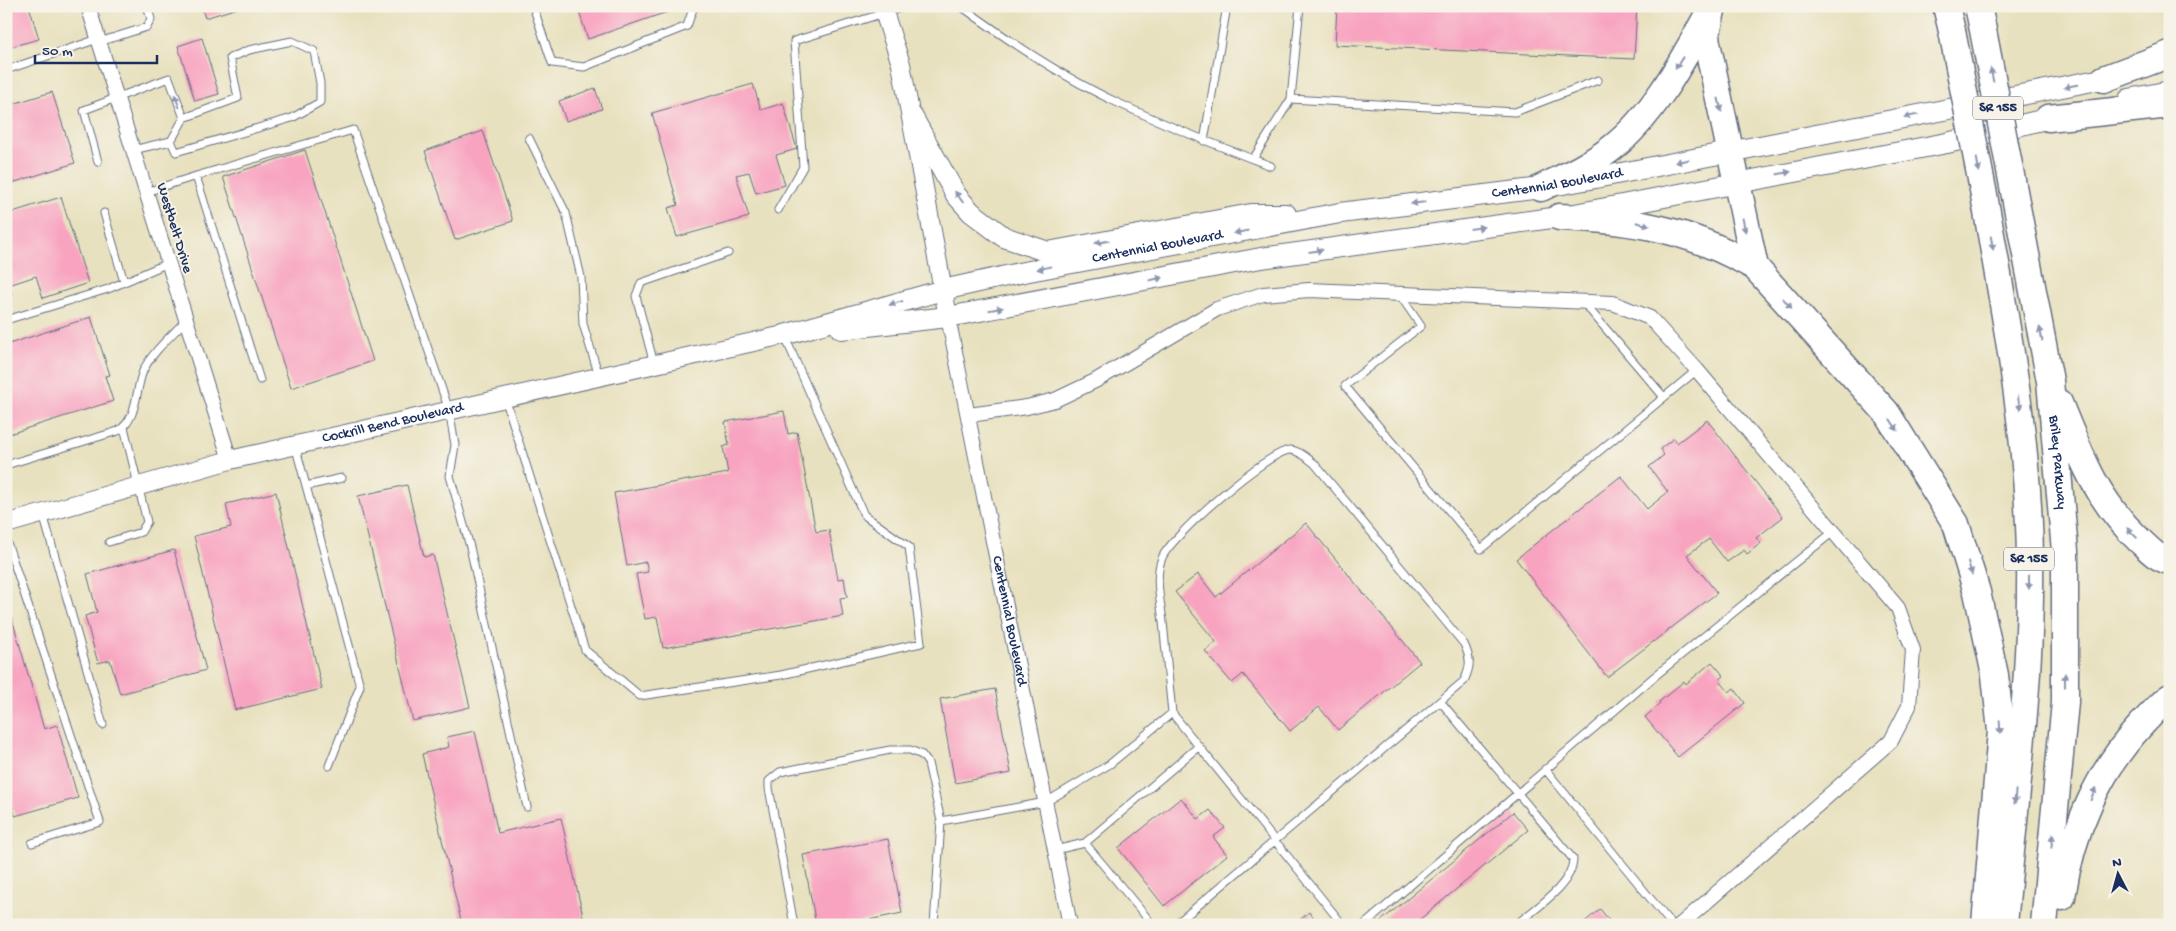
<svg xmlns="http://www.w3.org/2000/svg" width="2176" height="931" viewBox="0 0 2176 931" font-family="'Gochi Hand',sans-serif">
	<rect width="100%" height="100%" fill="#f7f3e8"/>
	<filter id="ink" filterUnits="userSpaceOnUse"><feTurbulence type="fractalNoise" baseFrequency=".02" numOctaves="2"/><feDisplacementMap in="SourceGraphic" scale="10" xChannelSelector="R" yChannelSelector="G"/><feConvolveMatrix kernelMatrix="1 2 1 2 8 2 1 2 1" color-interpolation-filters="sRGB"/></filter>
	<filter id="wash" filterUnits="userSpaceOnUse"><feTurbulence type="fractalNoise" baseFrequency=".0096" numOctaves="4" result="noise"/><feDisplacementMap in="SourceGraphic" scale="20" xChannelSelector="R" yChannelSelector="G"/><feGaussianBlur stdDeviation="1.12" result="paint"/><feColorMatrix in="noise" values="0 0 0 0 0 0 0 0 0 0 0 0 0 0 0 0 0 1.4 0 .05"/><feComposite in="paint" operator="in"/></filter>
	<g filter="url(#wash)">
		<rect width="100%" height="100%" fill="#e8e1bf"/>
		<g id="blocks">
			<!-- building -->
			<path fill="#f8a4c1" d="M6,6h23l10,33 -33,9z
				M169,6h20v1l-18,5z
				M201,6h40v1l-36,11z
				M577,6h98l1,3 -88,30z
				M1337,6h300l-3,53 -299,-14z
				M202,38l17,56 -24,7 -17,-55z
				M753,84l8,26 22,-7 14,46 -21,6 9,30 -29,8 -7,-21 -13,3 13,42 -72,20 -9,-29 10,-3 -26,-92z
				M595,88l7,21 -36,12 -7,-20z
				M52,92l23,71 -69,22v-79z
				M483,131l30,90 -58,19 -30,-89z
				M305,150l68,211 -82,27 -68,-211z
				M61,197l27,86 -45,15 -7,-22 -27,9 3,10 -6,2v-83z
				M91,317l19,58 -5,1 8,25 -107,34v-90z
				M784,411l4,23 9,-2 19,100 13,-2 9,49 6,-1 3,19 -7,1 3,18 -180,32 -6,-31 -12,2 -9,-45 12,-2 -2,-10 -19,4 -13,-73 114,-20 -5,-26 6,-2 -4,-23z
				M1707,420l76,97 -27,21 5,5 -14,11 -3,-4 -17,12 -18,-23 -22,16 30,38 -110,84 -91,-118 105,-83 26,33 21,-17 -19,-25 15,-12 -4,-6 14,-11 3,5z
				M407,485l17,72 9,-2 37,152 -57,14 -55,-225z
				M276,492l46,197 -87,21 -41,-174 37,-9 -5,-23z
				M1306,523l114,139 -82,68 -19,-23 -29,24 -47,-57 -11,9 -27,-32 11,-9 -41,-50 23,-18 18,23z
				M174,550l32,120 -86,24 -10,-34 -12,3 -13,-47 12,-4 -10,-38z
				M6,598l38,131 13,-4 21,73 -63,18 -9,-33z
				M1712,662l12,14 -5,4 10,12 5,-4 11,15 -67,54 -33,-40 15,-13 -1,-2 25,-21 2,3z
				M995,689l16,84 -56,10 -15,-84z
				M475,731l23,102 63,-15 24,107h-123l-40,-171 27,-7 -2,-10z
				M1181,798l17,21 12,-9 15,18 -12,9 14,18 -63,51 -46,-58z
				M1513,812l15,18 -115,95h-37z
				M888,839l14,74 -57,12h-29l-13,-70z
				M1600,909l13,16h-32z
				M1309,912l11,13h-26z"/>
		</g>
	</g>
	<g filter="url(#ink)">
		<use href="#blocks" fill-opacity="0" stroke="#636d80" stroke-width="1"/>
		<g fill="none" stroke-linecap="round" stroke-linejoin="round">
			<defs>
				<path id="service" d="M533,6l19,57 32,4 103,-41 7,-20
					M961,6c49,36 100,70 155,96 51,24 102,44 155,64
					M99,42l48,-15 4,-8 -4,-13
					M6,70l92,-31
					M1291,99l224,13 83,-32
					M529,138l37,75 15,64 2,47 16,52
					M171,141l5,11 116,-34 28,-16v-19l-6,-32 -22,-10 -43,9 -19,8 8,40 -54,20
					M1204,141l23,-135
					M1253,159l38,-60 9,-93
					M98,162l-14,-52 85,-32 15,40 -13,23 -38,9
					M196,176l157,-46 96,280 6,35 -5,31 20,71 57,260
					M146,192l50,-16 64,204
					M778,210l25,-43 -9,-126 113,-35
					M104,213l20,69
					M1399,294l22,32 -76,60 136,163 216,-179
					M1583,302l80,94
					M6,320l102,-31 60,-26
					M654,364l-18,-68 5,-13 87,-30
					M505,398l80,252 55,46 141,-21 140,-32 -12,-96 -45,-32 -79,-178
					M295,445l65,241 -31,80
					M6,465l112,-34c20,-12 17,-40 25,-60 9,-19 29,-36 43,-51
					M306,486l36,-8
					M43,514l60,211
					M6,540l5,14 -5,2
					M109,542l32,-10 6,-10 -23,-95
					M11,554l89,268 -68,21
					M1440,701l133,158c0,26 -39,50 -57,66
					M1172,713c-3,-30 -6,-60 -9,-91 -2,-19 -9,-45 -1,-64 8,-21 108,-109 129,-108 9,1 16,8 23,13l150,181c7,15 7,22 0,37l-289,244
					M1545,769l127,156
					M941,821l105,-19 64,-38 62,-51 171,212
					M1055,850l30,-7
					M794,925l-25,-137v-7l11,-9 110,-22h20l12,5 6,8 13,58 -7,104
					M1153,925l-68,-82 114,-97
					M1364,925l291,-249 178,-144"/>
				<g id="minor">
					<path d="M88,6l142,454"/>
					<path id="s1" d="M948,317l122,608"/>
					<path d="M969,415l58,-8 28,-7 40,-19 122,-72 46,-15 46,-4 304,13 37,15 47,52 201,238 15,42 -4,56 -18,35 -211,184"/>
				</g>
				<g id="tertiary">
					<path d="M882,6l19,58 47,253"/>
					<path id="s2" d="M6,524l224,-64 554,-125"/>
				</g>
				<g id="secondary">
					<path d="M2129,99l41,-8"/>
					<path d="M912,116l44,79 15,17 33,25 44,15 203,-38h35"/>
					<path d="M841,329l107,-12 313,-59 298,-41 388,-74 115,-28"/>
					<path id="s3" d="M784,335l159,-45 81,-18 316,-59 201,-25 60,-11 517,-101"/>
				</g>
				<g id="motorway">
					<path d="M1713,6l-7,32 49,229"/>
					<path d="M1946,6l6,25"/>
					<path d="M1978,6l4,19"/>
					<path d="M2104,79l66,-25"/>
					<path d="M2048,118l122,-13"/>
					<path d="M1541,188c25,-12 49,-23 71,-40 41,-32 69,-85 94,-130"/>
					<path id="s4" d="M2014,191l36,190 15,170v151l-21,223"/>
					<path d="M1984,195c18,103 38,206 44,311 9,139 -12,280 -24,419"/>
					<path d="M1559,217c75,3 130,12 196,50l131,145 70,112 21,68 18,83 6,56 -16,194"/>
					<path d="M2059,403c22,54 37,96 80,137 10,9 17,18 31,21"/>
					<path d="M2062,897c9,-64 36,-126 80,-173 9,-9 17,-19 28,-27"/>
				</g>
			</defs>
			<!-- service casing -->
			<use href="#service" stroke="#636d80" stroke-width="9"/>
			<!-- minor casing -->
			<use href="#minor" stroke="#636d80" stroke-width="16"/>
			<!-- tertiary casing -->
			<use href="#tertiary" stroke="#636d80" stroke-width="20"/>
			<!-- secondary casing -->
			<use href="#secondary" stroke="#636d80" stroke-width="22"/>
			<!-- motorway casing -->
			<use href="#motorway" stroke="#636d80" stroke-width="29"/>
			<!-- service -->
			<use href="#service" stroke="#fff" stroke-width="7"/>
			<!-- minor -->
			<use href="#minor" stroke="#fff" stroke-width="14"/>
			<!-- tertiary -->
			<use href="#tertiary" stroke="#fff" stroke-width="18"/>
			<!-- secondary -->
			<use href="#secondary" stroke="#fff" stroke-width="20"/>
			<!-- motorway -->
			<use href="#motorway" stroke="#fff" stroke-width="26"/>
			<defs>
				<path id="motorway-bridge" d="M1982,25l32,166
					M1952,31l32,164"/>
			</defs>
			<!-- motorway-bridge casing -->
			<use href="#motorway-bridge" stroke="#636d80" stroke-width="29" stroke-linecap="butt"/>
			<!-- motorway-bridge -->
			<use href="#motorway-bridge" stroke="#fff" stroke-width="26"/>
		</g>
		<!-- one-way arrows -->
		<defs><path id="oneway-solid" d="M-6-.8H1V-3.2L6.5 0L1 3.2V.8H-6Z" transform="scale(1.25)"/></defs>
		<g fill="#8d97ae">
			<use href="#oneway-solid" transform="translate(1679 63) rotate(122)"/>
			<use href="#oneway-solid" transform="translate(1992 75) rotate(-101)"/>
			<use href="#oneway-solid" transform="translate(2071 86) rotate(168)"/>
			<use href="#oneway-solid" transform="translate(177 101) rotate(-111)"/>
			<use href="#oneway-solid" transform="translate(1720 105) rotate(77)"/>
			<use href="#oneway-solid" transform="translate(1911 116) rotate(169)"/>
			<use href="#oneway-solid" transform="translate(1682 161) rotate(169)"/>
			<use href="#oneway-solid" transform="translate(1978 165) rotate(79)"/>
			<use href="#oneway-solid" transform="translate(1784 173) rotate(-11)"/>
			<use href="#oneway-solid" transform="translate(959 197) rotate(-126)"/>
			<use href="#oneway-solid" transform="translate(1418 203) rotate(173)"/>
			<use href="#oneway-solid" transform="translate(1643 224) rotate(13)"/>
			<use href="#oneway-solid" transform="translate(1744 225) rotate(78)"/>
			<use href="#oneway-solid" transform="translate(1477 228) rotate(-8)"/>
			<use href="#oneway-solid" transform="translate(1241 232) rotate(169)"/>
			<use href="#oneway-solid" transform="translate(1102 242) rotate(169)"/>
			<use href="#oneway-solid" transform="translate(1992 243) rotate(80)"/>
			<use href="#oneway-solid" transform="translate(1316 251) rotate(-8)"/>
			<use href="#oneway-solid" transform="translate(1044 268) rotate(169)"/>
			<use href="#oneway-solid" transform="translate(1156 279) rotate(-11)"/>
			<use href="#oneway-solid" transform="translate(896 303) rotate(164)"/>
			<use href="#oneway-solid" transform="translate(1787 303) rotate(48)"/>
			<use href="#oneway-solid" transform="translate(996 309) rotate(-10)"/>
			<use href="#oneway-solid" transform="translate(2041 334) rotate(-101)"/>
			<use href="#oneway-solid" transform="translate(2019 403) rotate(81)"/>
			<use href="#oneway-solid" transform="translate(1894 425) rotate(57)"/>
			<use href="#oneway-solid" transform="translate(2132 533) rotate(-136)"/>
			<use href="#oneway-solid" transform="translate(1970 568) rotate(73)"/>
			<use href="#oneway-solid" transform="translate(2029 582) rotate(90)"/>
			<use href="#oneway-solid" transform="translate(2065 680) rotate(-90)"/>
			<use href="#oneway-solid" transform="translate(2000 727) rotate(87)"/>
			<use href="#oneway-solid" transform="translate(2093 794) rotate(-69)"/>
			<use href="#oneway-solid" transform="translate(2015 797) rotate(95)"/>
			<use href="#oneway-solid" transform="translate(2052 841) rotate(-85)"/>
		</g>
	</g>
	<g text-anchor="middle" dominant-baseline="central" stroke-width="4" stroke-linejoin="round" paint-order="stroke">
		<!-- shield labels -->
		<g fill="#f7f3e8" stroke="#5d6a87" stroke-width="1">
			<rect x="1973" y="96.5" width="50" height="23" rx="4"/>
			<rect x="2004" y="547.5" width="50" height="23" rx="4"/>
		</g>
		<g font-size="14" font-weight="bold" fill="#1b2f5e">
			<text x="1998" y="108">SR 155</text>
			<text x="2029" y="559">SR 155</text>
		</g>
		<!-- street labels -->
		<g font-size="15" fill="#1b2f5e" stroke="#f7f3e8">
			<text stroke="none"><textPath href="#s3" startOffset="789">Centennial Boulevard</textPath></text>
			<text transform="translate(174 228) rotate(73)">Westbelt Drive</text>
			<text stroke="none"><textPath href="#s3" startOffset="384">Centennial Boulevard</textPath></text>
			<text stroke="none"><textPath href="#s2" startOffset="400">Cockrill Bend Boulevard</textPath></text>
			<text stroke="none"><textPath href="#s4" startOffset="275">Briley Parkway</textPath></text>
			<text stroke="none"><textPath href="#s1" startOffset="310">Centennial Boulevard</textPath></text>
		</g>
	</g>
	<!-- margin -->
	<rect width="2176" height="931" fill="none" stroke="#f7f3e8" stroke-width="25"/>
	<!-- north arrow -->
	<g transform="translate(2118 874) rotate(354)" stroke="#f7f3e8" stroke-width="4" paint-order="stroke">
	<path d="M0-4L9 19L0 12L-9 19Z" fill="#1b2f5e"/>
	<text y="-8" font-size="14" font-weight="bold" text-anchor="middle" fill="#1b2f5e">N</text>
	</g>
	<!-- scale -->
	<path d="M35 55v8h122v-8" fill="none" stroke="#1b2f5e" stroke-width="2.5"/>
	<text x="42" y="55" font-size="15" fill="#1b2f5e" stroke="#f7f3e8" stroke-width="4" paint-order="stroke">50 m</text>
</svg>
